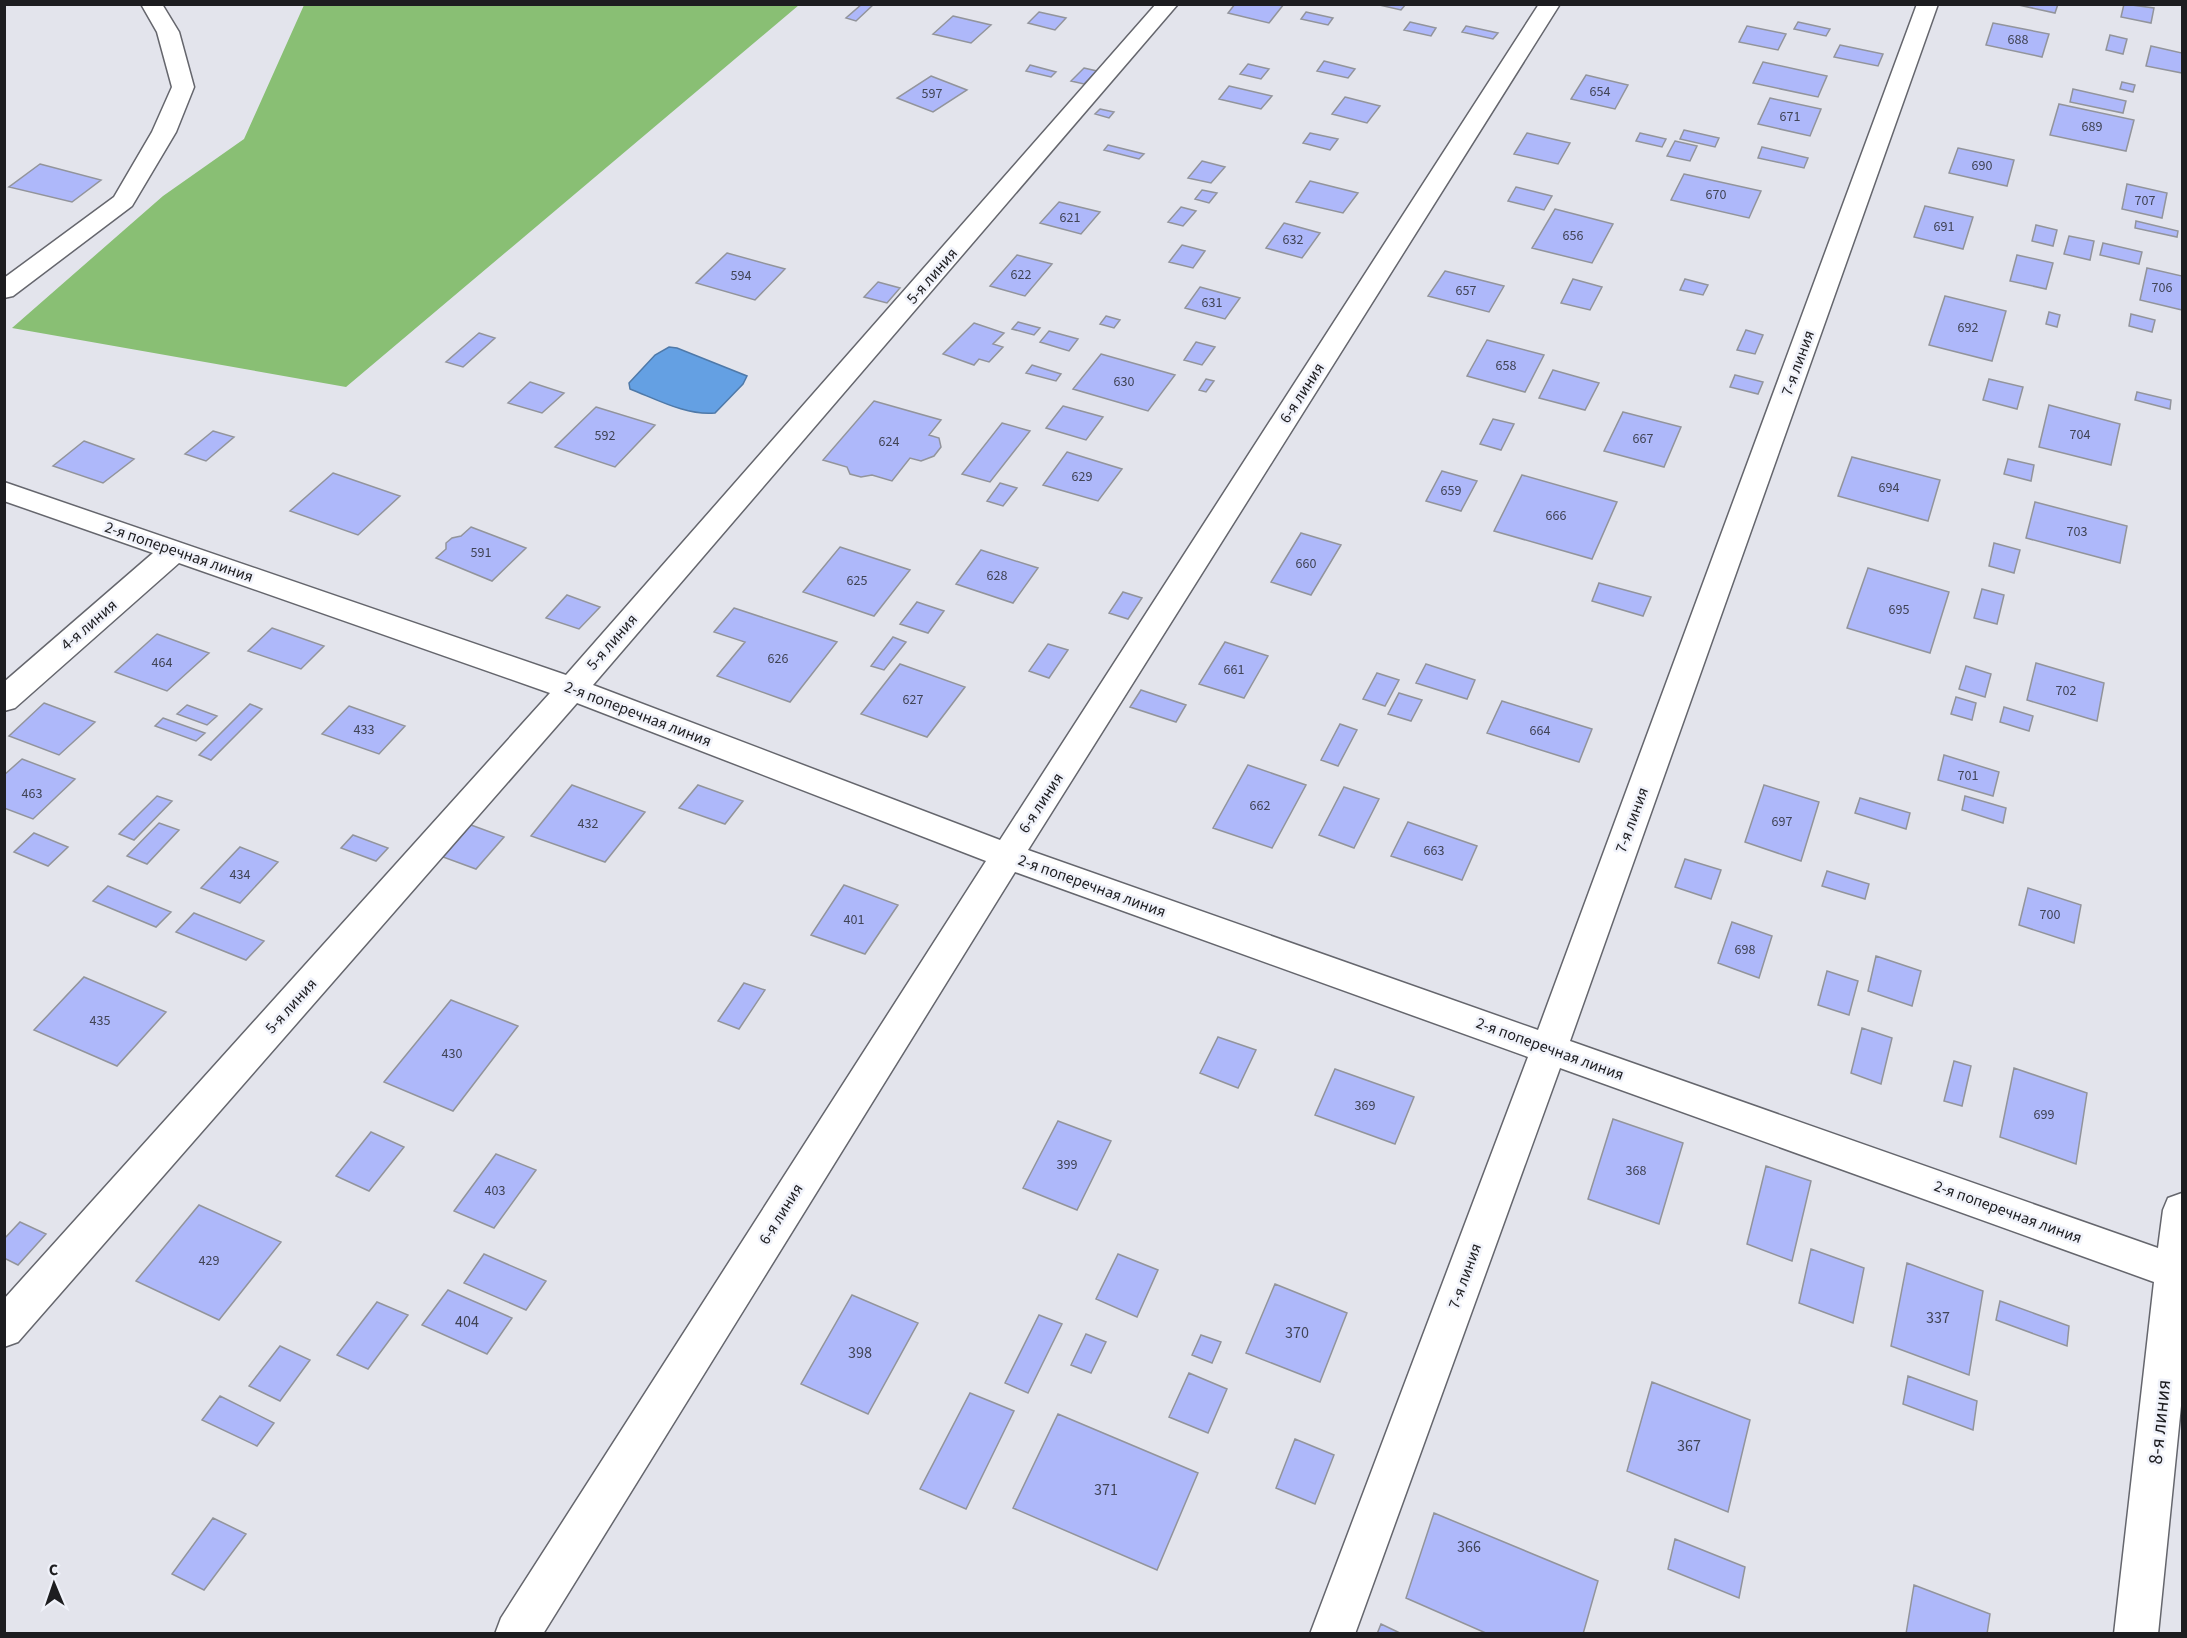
<svg xmlns="http://www.w3.org/2000/svg" width="2187" height="1638" viewBox="0 0 2187 1638" font-family="'Source Sans 3',sans-serif">
	<rect width="100%" height="100%" fill="#e3e4ec"/>
	<!-- forest -->
	<path fill="#89bf74" d="M304,5v-1l495,1 -453,382 -334,-59 151,-132 81,-57z"/>
	<!-- water -->
	<path fill="#64a0e3" stroke="#4f79a8" stroke-width="1.5" d="M669,347l8,1 70,28 -4,8 -28,29c-28,3 -59,-14 -85,-24l-1,-6 26,-28z"/>
	<!-- building -->
	<path fill="#aeb8fa" stroke="#92949b" stroke-width="1.5" d="M862,4h12l-18,17 -10,-3z
		M1235,4h49l-15,19 -41,-10z
		M1375,4h31l-5,6z
		M2014,4h44l-3,9z
		M2124,4l30,4 -3,15 -30,-6z
		M1039,12l27,6 -11,12 -27,-7z
		M1306,12l27,6 -5,7 -27,-6z
		M953,16l38,9 -20,18 -38,-9z
		M1410,22l26,6 -5,8 -27,-6z
		M1798,22l32,7 -4,7 -32,-7z
		M1993,23l56,11 -7,23 -56,-12z
		M1466,26l32,7 -5,6 -31,-7z
		M1747,26l39,8 -8,16 -39,-8z
		M2110,35l17,4 -4,15 -17,-4z
		M1840,45l43,9 -5,12 -44,-9z
		M2151,46l31,7v20l-36,-7z
		M1324,61l31,8 -7,9 -31,-7z
		M1763,62l64,14 -9,21 -65,-14z
		M1248,64l21,5 -8,10 -21,-5z
		M1030,65l26,7 -5,5 -25,-6z
		M1084,68l13,3 -13,13 -13,-3z
		M1586,75l42,10 -13,24 -44,-10z
		M931,76l36,14 -34,22 -36,-14z
		M2122,82l13,3 -2,7 -13,-3z
		M1229,86l43,10 -11,13 -42,-10z
		M2073,89l53,12 -3,12 -53,-11z
		M1345,97l35,9 -13,17 -35,-9z
		M1770,98l51,11 -11,27 -52,-12z
		M2059,104l75,16 -8,31 -76,-16z
		M1100,109l14,3 -5,6 -14,-4z
		M1684,130l35,8 -4,9 -35,-8z
		M1310,133l28,6 -8,11 -27,-7z
		M1527,133l43,10 -12,21 -44,-10z
		M1640,133l26,6 -4,8 -26,-6z
		M1675,141l22,5 -7,15 -23,-5z
		M1108,145l36,9 -5,5 -35,-9z
		M1762,147l46,11 -4,10 -46,-10z
		M1958,148l56,12 -7,26 -58,-13z
		M1202,161l23,6 -14,16 -23,-5z
		M40,164l61,16 -29,22 -63,-15z
		M1684,174l77,17 -12,27 -78,-18z
		M1310,181l48,12 -15,20 -47,-11z
		M2127,184l40,9 -5,25 -40,-9z
		M1516,187l36,9 -8,14 -36,-9z
		M1202,190l15,3 -8,10 -14,-4z
		M1059,202l41,10 -19,22 -41,-11z
		M1925,206l48,11 -10,32 -49,-12z
		M1181,207l15,4 -13,15 -15,-4z
		M1555,209l58,15 -21,39 -60,-15z
		M2136,221l42,10 -1,6 -42,-9z
		M1284,223l36,10 -18,25 -36,-10z
		M2036,225l21,5 -4,16 -21,-5z
		M2069,236l25,5 -4,19 -26,-6z
		M2103,243l39,9 -3,12 -39,-9z
		M1182,245l23,6 -12,17 -24,-6z
		M727,253l58,16 -30,31 -59,-17z
		M1017,255l35,9 -27,32 -35,-10z
		M2017,255l36,8 -7,26 -36,-8z
		M2147,268l35,8v34l-42,-10z
		M1445,271l59,15 -15,26 -61,-16z
		M1573,279l29,8 -12,23 -29,-7z
		M1685,279l23,6 -5,10 -23,-5z
		M878,282l22,6 -13,15 -23,-6z
		M1200,287l40,11 -15,21 -40,-11z
		M1945,296l61,15 -14,50 -63,-16z
		M2049,312l11,3 -3,12 -11,-3z
		M2131,314l24,6 -3,12 -23,-6z
		M1106,316l14,4 -6,8 -14,-4z
		M1018,322l22,6 -6,7 -22,-6z
		M974,323l30,10 -11,11 10,3 -14,15 -10,-3 -5,6 -31,-11z
		M1746,330l17,5 -8,19 -18,-4z
		M1049,331l29,8 -9,12 -29,-9z
		M479,333l16,5 -32,29 -17,-5z
		M1487,340l57,15 -19,37 -58,-16z
		M1196,342l19,5 -13,18 -18,-5z
		M1101,354l74,21 -27,36 -75,-22z
		M1032,365l29,9 -5,7 -30,-8z
		M1553,370l46,13 -14,27 -46,-12z
		M1735,375l28,7 -5,12 -28,-7z
		M1206,379l8,2 -8,11 -7,-2z
		M1989,379l34,8 -6,22 -34,-9z
		M530,382l34,11 -22,20 -34,-10z
		M2137,392l34,8 -1,9 -35,-9z
		M874,401l67,19 -12,15 10,3 2,9 -7,9 -13,5 -11,-3 -18,23 -20,-6 -11,2 -11,-3 -3,-7 -24,-7z
		M2049,405l71,19 -9,41 -72,-18z
		M1063,406l40,11 -17,23 -40,-12z
		M596,407l59,18 -40,42 -60,-20z
		M1623,412l58,15 -17,40 -60,-16z
		M1493,419l21,5 -13,26 -21,-6z
		M1002,423l28,8 -40,51 -28,-8z
		M213,431l21,6 -28,24 -21,-7z
		M84,441l50,18 -31,24 -50,-17z
		M1067,452l55,17 -24,32 -55,-16z
		M1852,457l88,23 -12,41 -90,-25z
		M2008,459l26,6 -3,16 -27,-7z
		M1442,471l35,10 -16,30 -35,-10z
		M333,473l67,23 -42,39 -68,-24z
		M1522,475l95,27 -25,57 -98,-28z
		M1000,483l17,5 -14,18 -16,-5z
		M2035,502l92,24 -7,37 -94,-25z
		M471,527l55,21 -34,33 -56,-23 10,-9v-6l6,-5 9,-2z
		M1301,533l40,12 -30,50 -40,-13z
		M1994,543l26,7 -6,23 -25,-7z
		M840,547l70,23 -36,46 -71,-24z
		M981,550l57,18 -25,35 -57,-19z
		M1868,568l81,24 -19,61 -83,-25z
		M1599,583l52,14 -8,19 -51,-15z
		M1982,589l22,6 -7,29 -23,-6z
		M1123,592l19,6 -14,21 -19,-6z
		M567,595l33,12 -21,22 -33,-11z
		M917,602l27,9 -16,22 -28,-9z
		M734,608l103,34 -47,60 -73,-26 28,-34 -31,-10z
		M272,628l52,18 -23,23 -53,-18z
		M157,634l52,19 -42,38 -52,-19z
		M893,637l13,5 -22,28 -13,-4z
		M1225,642l43,14 -24,42 -45,-14z
		M1048,644l20,6 -19,28 -20,-7z
		M2036,663l68,20 -7,38 -70,-21z
		M900,664l65,23 -38,50 -66,-23z
		M1426,664l49,16 -8,19 -51,-16z
		M1966,666l25,8 -6,23 -26,-8z
		M1377,673l22,7 -14,26 -22,-7z
		M1141,690l45,15 -10,17 -46,-15z
		M1399,693l23,7 -11,21 -23,-7z
		M1956,697l20,6 -4,17 -21,-6z
		M1502,701l90,28 -13,33 -92,-29z
		M44,703l51,19 -36,33 -50,-19z
		M250,704l12,5 -51,51 -12,-5z
		M187,705l30,11 -10,9 -30,-11z
		M349,706l56,20 -26,28 -57,-20z
		M2004,707l29,9 -4,15 -29,-9z
		M163,718l42,15 -9,8 -41,-15z
		M1340,724l17,6 -19,36 -17,-6z
		M1944,755l55,17 -6,24 -55,-16z
		M22,759l53,20 -42,40 -29,-11v-33z
		M1248,765l58,20 -34,63 -59,-20z
		M572,785l73,27 -40,50 -74,-26z
		M698,785l45,16 -18,23 -46,-16z
		M1764,785l55,17 -18,59 -56,-19z
		M1344,787l35,12 -25,49 -35,-13z
		M157,796l15,5 -38,39 -15,-6z
		M1965,796l41,12 -3,15 -41,-13z
		M1860,798l50,15 -4,16 -51,-16z
		M1408,822l69,24 -15,34 -71,-24z
		M159,823l20,7 -32,34 -20,-8z
		M471,825l33,12 -28,32 -33,-12z
		M34,833l34,14 -20,19 -34,-14z
		M353,835l35,13 -12,13 -35,-13z
		M240,847l38,15 -38,41 -39,-15z
		M1685,859l36,11 -10,29 -36,-12z
		M1827,871l42,13 -4,15 -43,-13z
		M844,885l54,20 -33,49 -54,-19z
		M108,886l63,26 -15,15 -63,-26z
		M2028,888l53,17 -7,38 -55,-18z
		M194,913l70,28 -18,19 -70,-28z
		M1732,922l40,14 -13,42 -41,-15z
		M1876,956l45,15 -9,35 -44,-15z
		M1827,971l31,10 -9,34 -31,-10z
		M84,977l82,35 -49,54 -83,-36z
		M744,983l21,7 -26,39 -21,-8z
		M451,1000l67,26 -65,85 -69,-29z
		M1862,1028l30,10 -11,46 -30,-11z
		M1218,1037l38,13 -18,38 -38,-15z
		M1954,1061l17,5 -9,40 -18,-5z
		M2014,1068l73,25 -11,71 -76,-27z
		M1335,1069l79,28 -19,47 -80,-29z
		M1613,1119l70,24 -24,81 -71,-25z
		M1058,1121l53,20 -34,69 -54,-22z
		M371,1132l33,15 -35,44 -33,-15z
		M496,1154l40,16 -42,58 -40,-17z
		M1766,1166l45,15 -19,80 -45,-17z
		M199,1205l82,37 -62,78 -83,-39z
		M20,1222l26,12 -28,31 -14,-7v-19z
		M1811,1249l53,19 -11,55 -54,-20z
		M484,1254l62,27 -20,29 -62,-27z
		M1118,1254l40,16 -21,47 -41,-18z
		M1907,1263l76,28 -14,84 -78,-29z
		M1275,1284l72,29 -27,69 -74,-29z
		M448,1290l64,28 -25,36 -65,-29z
		M852,1295l66,28 -50,91 -67,-30z
		M2000,1301l69,25 -2,20 -71,-26z
		M377,1302l31,13 -40,54 -31,-14z
		M1039,1315l23,9 -34,69 -23,-10z
		M1086,1334l20,8 -15,31 -20,-8z
		M1201,1335l20,7 -9,21 -20,-8z
		M280,1346l30,14 -30,41 -31,-15z
		M1189,1373l38,16 -19,44 -39,-16z
		M1908,1376l69,25 -4,29 -70,-26z
		M1652,1382l98,38 -22,92 -101,-41z
		M970,1393l44,18 -48,98 -46,-20z
		M220,1396l54,27 -17,23 -55,-26z
		M1058,1414l140,59 -41,97 -144,-62z
		M1295,1439l39,16 -19,49 -39,-16z
		M1434,1513l164,68 -15,53h-95l-82,-36z
		M213,1518l33,16 -42,56 -32,-16z
		M1675,1539l70,28 -6,31 -71,-29z
		M1914,1585l76,29 -3,20h-81z
		M1381,1624l21,10h-25z"/>
	<g fill="none" stroke-linecap="round" stroke-linejoin="round">
		<defs>
			<path id="minor" d="M141,4h21l17,28 15,55 -18,45 -44,74 -119,90 -9,2v-20l110,-81 38,-65 20,-45 -15,-55z
				M1156,4h22l-585,681 407,155 539,-836h21l-532,846 510,180 379,-1026h21l-368,1037 588,207 5,-38 5,-12 14,-5v203l-24,238h-44l40,-352 -594,-214 -205,566h-45l218,-577 -513,-185 -472,762h-48l6,-16 485,-757 -409,-158 -559,639 -14,5v-48l546,-606 -371,-130 -164,145 -11,3v-29l149,-129 -149,-52v-19l562,193z"/>
		</defs>
		<!-- minor casing -->
		<use href="#minor" stroke="#65666d" stroke-width="3"/>
		<!-- minor -->
		<use href="#minor" fill="#fff" fill-rule="evenodd"/>
	</g>
	<g text-anchor="middle" dominant-baseline="central" stroke-width="5" stroke-linejoin="round" paint-order="stroke">
		<!-- number labels -->
		<g font-size="14" fill="#414456">
			<text x="2018" y="40">688</text>
			<text x="1600" y="92">654</text>
			<text x="932" y="94">597</text>
			<text x="1790" y="117">671</text>
			<text x="2092" y="127">689</text>
			<text x="1982" y="166">690</text>
			<text x="1716" y="195">670</text>
			<text x="2145" y="201">707</text>
			<text x="1070" y="218">621</text>
			<text x="1944" y="227">691</text>
			<text x="1573" y="236">656</text>
			<text x="1293" y="240">632</text>
			<text x="1021" y="275">622</text>
			<text x="741" y="276">594</text>
			<text x="2162" y="288">706</text>
			<text x="1466" y="291">657</text>
			<text x="1212" y="303">631</text>
			<text x="1968" y="328">692</text>
			<text x="1506" y="366">658</text>
			<text x="1124" y="382">630</text>
			<text x="2080" y="435">704</text>
			<text x="605" y="436">592</text>
			<text x="1643" y="439">667</text>
			<text x="889" y="442">624</text>
			<text x="1082" y="477">629</text>
			<text x="1889" y="488">694</text>
			<text x="1451" y="491">659</text>
			<text x="1556" y="516">666</text>
			<text x="2077" y="532">703</text>
			<text x="481" y="553">591</text>
			<text x="1306" y="564">660</text>
			<text x="997" y="576">628</text>
			<text x="857" y="581">625</text>
			<text x="1899" y="610">695</text>
			<text x="778" y="659">626</text>
			<text x="162" y="663">464</text>
			<text x="1234" y="670">661</text>
			<text x="2066" y="691">702</text>
			<text x="913" y="700">627</text>
			<text x="364" y="730">433</text>
			<text x="1540" y="731">664</text>
			<text x="1968" y="776">701</text>
			<text x="32" y="794">463</text>
			<text x="1260" y="806">662</text>
			<text x="1782" y="822">697</text>
			<text x="588" y="824">432</text>
			<text x="1434" y="851">663</text>
			<text x="240" y="875">434</text>
			<text x="2050" y="915">700</text>
			<text x="854" y="920">401</text>
			<text x="1745" y="950">698</text>
			<text x="100" y="1021">435</text>
			<text x="452" y="1054">430</text>
			<text x="1365" y="1106">369</text>
			<text x="2044" y="1115">699</text>
			<text x="1067" y="1165">399</text>
			<text x="1636" y="1171">368</text>
			<text x="495" y="1191">403</text>
			<text x="209" y="1261">429</text>
		</g>
		<!-- street labels -->
		<g font-size="16" fill="#1d1d20" stroke="#f0f2fa">
			<text transform="translate(932 276) rotate(-49)">5-я линия</text>
			<text transform="translate(1798 363) rotate(-70)">7-я линия</text>
			<text transform="translate(1302 393) rotate(-57)">6-я линия</text>
			<text transform="translate(179 552) rotate(19)">2-я поперечная линия</text>
			<text transform="translate(89 625) rotate(-41)">4-я линия</text>
			<text transform="translate(612 642) rotate(-49)">5-я линия</text>
			<text transform="translate(638 714) rotate(21)">2-я поперечная линия</text>
			<text transform="translate(1041 803) rotate(-57)">6-я линия</text>
			<text transform="translate(1632 820) rotate(-70)">7-я линия</text>
			<text transform="translate(1092 886) rotate(20)">2-я поперечная линия</text>
			<text transform="translate(291 1006) rotate(-48)">5-я линия</text>
			<text transform="translate(1550 1049) rotate(20)">2-я поперечная линия</text>
			<text transform="translate(2008 1212) rotate(20)">2-я поперечная линия</text>
			<text transform="translate(781 1214) rotate(-58)">6-я линия</text>
			<text transform="translate(1465 1276) rotate(-70)">7-я линия</text>
		</g>
		<!-- near-number labels -->
		<g font-size="16" fill="#414456">
			<text x="1938" y="1318">337</text>
			<text x="467" y="1322">404</text>
			<text x="1297" y="1333">370</text>
			<text x="860" y="1353">398</text>
			<text x="1689" y="1446">367</text>
			<text x="1106" y="1490">371</text>
			<text x="1469" y="1547">366</text>
		</g>
		<!-- near-street labels -->
		<g font-size="20" fill="#1d1d20" stroke="#f0f2fa">
			<text transform="translate(2160 1422) rotate(-84)">8-я линия</text>
		</g>
	</g>
	<!-- border -->
	<rect width="2187" height="1638" fill="none" stroke="#1d1d20" stroke-width="12"/>
	<!-- north arrow -->
	<g transform="translate(54 1584) rotate(358)" stroke="#f0f2fa" stroke-width="4.5" paint-order="stroke">
	<path d="M0-4.5L10 22L0 15L-10 22Z" fill="#1d1d20"/>
	<text y="-9" font-size="16" font-weight="bold" text-anchor="middle" fill="#1d1d20">С</text>
	</g>
</svg>
